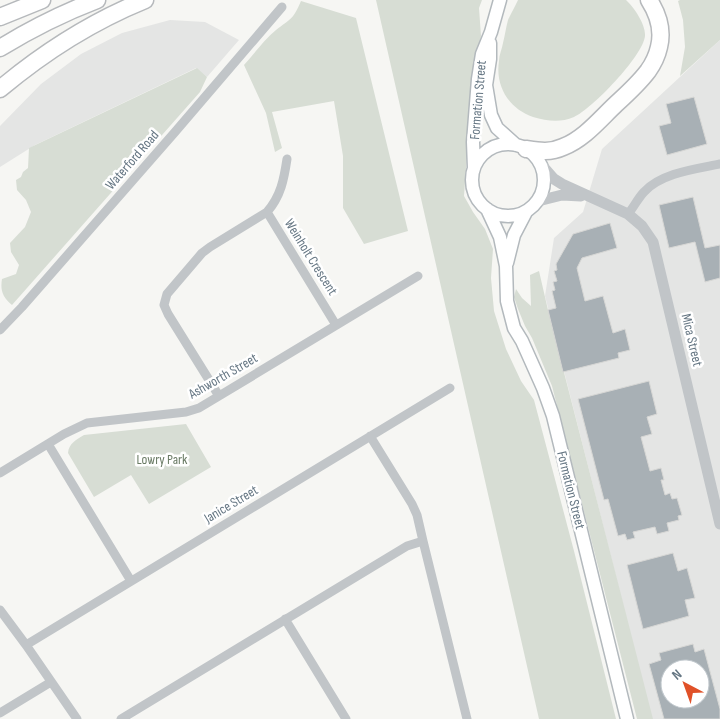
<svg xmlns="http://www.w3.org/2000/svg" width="720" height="719" viewBox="0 0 720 719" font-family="'Sofia Sans Condensed',sans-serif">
	<rect width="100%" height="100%" fill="#f6f6f3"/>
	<!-- built -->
	<path fill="#e4e5e4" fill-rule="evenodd" d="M170,20l35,2 34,18 -32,37 -11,-9 -161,77 -35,22v-41l41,-42 40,-30 41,-21z
		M720,40v679h-68l-107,-423 9,-58 29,-26 19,-63zM670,669h30v30h-30z"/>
	<!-- green -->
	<path fill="#d7ddd4" d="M376,0h106l-3,8 2,28 -9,49 -8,111 9,16 12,17 8,20 -2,29 3,33 12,38 15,32 13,19 40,151 42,168h-77z
		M518,0h108c8,7 20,25 19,36 -2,20 -53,73 -71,81 -14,6 -27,4 -41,0 -24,-8 -38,-31 -34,-56 0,-6 3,-12 4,-18 2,-8 3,-16 5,-23 3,-7 7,-13 10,-20z
		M680,0h40v40l-40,36 5,-29 -2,-27 -5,-19z
		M301,1l55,17 52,213 -44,13 -21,-36v-52l-9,-55 -62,11 10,36 -7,4 -9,-39 -22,-48c10,-11 20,-25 32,-35 14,-11 17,-10 25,-29z
		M197,68l10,9 -7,15 -188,213c-9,-8 -12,-14 -10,-26l14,-5 3,-9 -8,-13 -1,-9 15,-16 6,-15 -5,-12 -9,-10 -1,-10 5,-3 2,-5 5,-4 1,-20z
		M539,271l9,39 105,409h-16l-85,-333 -20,-48 -7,-12 -7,-17 -4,-12 2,-8 6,9 9,8 -1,-31z
		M186,424l25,43 -62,37 -18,-29 -37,22 -26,-44c1,-10 8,-13 16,-18z"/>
	<!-- building -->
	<path fill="#a8b0b5" stroke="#d7d7d5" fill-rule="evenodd" d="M694,97l13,47 -40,11 -8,-29 12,-3 -5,-19z
		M693,197l12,51 15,-3v33l-15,4 -10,-40 -26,6 -10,-43z
		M610,223l7,25 -35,10 -5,10 8,33 18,-5 10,37 12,-4 5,21 -12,3 1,5 -56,14 -15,-62 8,-2 -4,-17 3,-1 -2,-8 4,-1 -3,-10 3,-1 -1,-6 17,-30z
		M649,381l8,33 -10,3 5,17 -11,3 9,34 11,-3 3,12h-3l4,15 5,-2 2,6 5,-1 5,17 -4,1 1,4 -12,3 2,8 -12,3 -2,-7 -22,5 2,6 -8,2 -2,-6 -7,2 -10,-37 -4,1 -26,-101z
		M673,553l5,18 9,-3 8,30 -10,2 4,16 -46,13 -16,-64z
		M693,644l2,8 9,-3 16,60v10h-56l-15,-55 12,-4 -2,-7zM670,669h30v30h-30z"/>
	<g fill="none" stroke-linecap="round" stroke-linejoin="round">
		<defs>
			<path id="secondary" d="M490,43v16l-4,26 5,30 6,13 19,17
				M472 180a36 36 0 1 1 72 0a36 36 0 1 1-72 0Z
				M474,168l-1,-26 5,-63 4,-25 9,-22 9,-32
				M487,209l13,28 6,29 1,35 7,27 8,13 21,47 10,28 74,303
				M507,263l7,-28 12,-23"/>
			<path id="motorway" d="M0,17l42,-17
				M0,48c31,-19 63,-35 97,-48
				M0,89c44,-37 91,-67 145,-89
				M526,149c13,2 24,4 37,-2 21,-8 37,-28 53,-43 11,-10 23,-21 32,-33 5,-7 9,-15 11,-24 4,-16 -1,-33 -10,-47"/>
		</defs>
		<!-- secondary casing -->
		<use href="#secondary" stroke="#b3b9bd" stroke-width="15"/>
		<!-- motorway casing -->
		<use href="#motorway" stroke="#b6b9bc" stroke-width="19"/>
		<!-- minor -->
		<path stroke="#c1c5c8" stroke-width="9" d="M267,212l69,113
			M628,214c6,-7 10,-16 16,-22 17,-19 52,-23 76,-28
			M0,330l22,-23 153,-175 107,-125
			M219,396l-51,-82 -4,-9 3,-11 35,-41 8,-6 57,-35c14,-16 17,-33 20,-53
			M370,436l42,68 5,11 6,26 44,178
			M48,444l83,137
			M0,473l64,-39 23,-11 99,-11 13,-4 219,-132
			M0,610l26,35 51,74
			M285,619l61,100
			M26,645l424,-257
			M0,713l51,-31
			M121,719l286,-173 16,-5"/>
		<!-- tertiary -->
		<path stroke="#c1c5c8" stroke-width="11" d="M540,163l14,16 8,5 66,30 14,12 11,16 67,282
			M538,201l24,-6 19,1"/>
		<!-- secondary -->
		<use href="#secondary" stroke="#fff" stroke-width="12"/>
		<!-- motorway -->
		<use href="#motorway" stroke="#fff" stroke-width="16"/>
	</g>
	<g text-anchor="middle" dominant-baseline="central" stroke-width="5" stroke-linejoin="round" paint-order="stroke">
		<!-- street labels -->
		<g font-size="14" fill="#657683" stroke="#fff">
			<text transform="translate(478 100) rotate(-85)">Formation Street</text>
			<text transform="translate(132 160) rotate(-49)">Waterford Road</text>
			<text transform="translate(311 257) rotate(58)">Weinholt Crescent</text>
			<text transform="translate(692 340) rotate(77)">Mica Street</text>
			<text transform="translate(223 376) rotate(-30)">Ashworth Street</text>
			<text transform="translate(571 490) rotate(76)">Formation Street</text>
			<text transform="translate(231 504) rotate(-31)">Janice Street</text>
		</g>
		<!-- park labels -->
		<g font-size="14" fill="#697a64" stroke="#fff">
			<text x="162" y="459">Lowry Park</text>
		</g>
	</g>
	<!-- north arrow -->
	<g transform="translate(685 684) rotate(319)"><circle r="24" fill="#ffffff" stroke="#c1c8cd"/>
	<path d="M0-4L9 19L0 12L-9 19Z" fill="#e05128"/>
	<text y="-8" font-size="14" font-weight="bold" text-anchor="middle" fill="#657683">N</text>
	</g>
</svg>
